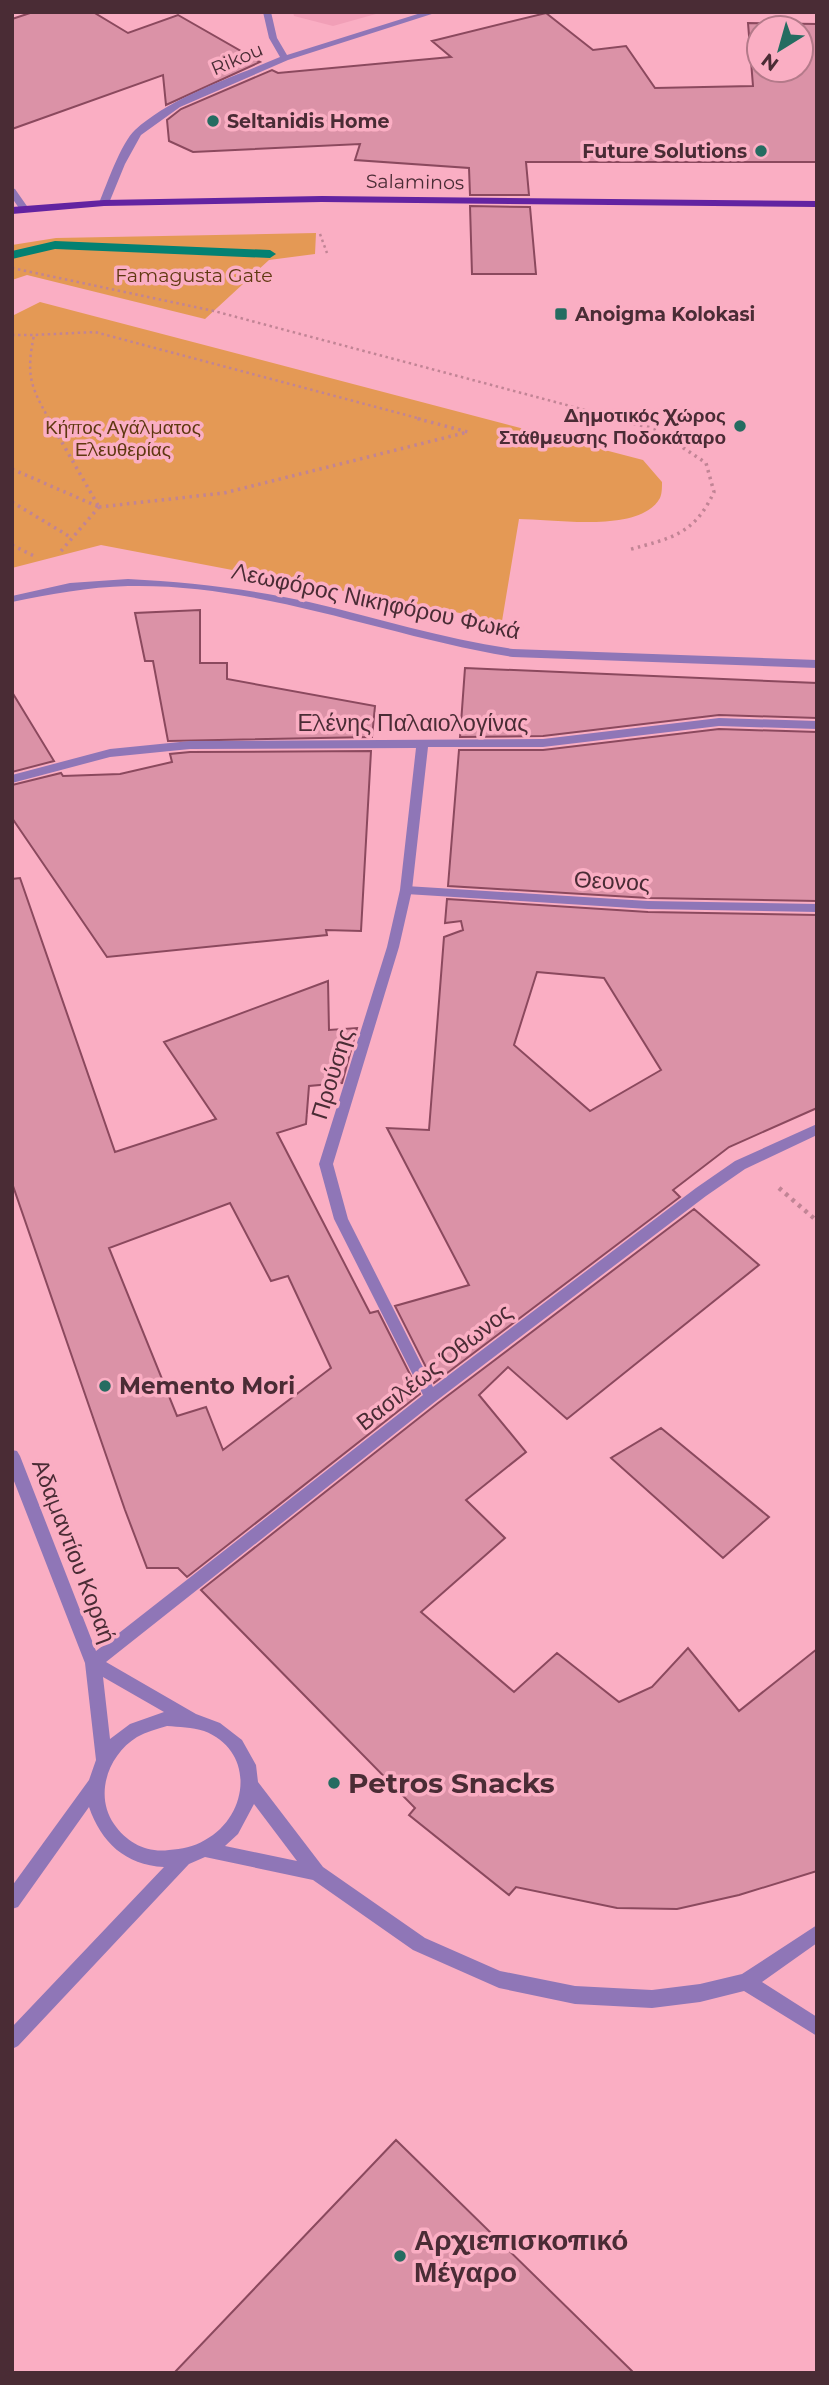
<svg xmlns="http://www.w3.org/2000/svg" width="829" height="2385" viewBox="0 0 829 2385" font-family="Montserrat,sans-serif">
	<rect width="100%" height="100%" fill="#faaec3"/>
	<!-- built -->
	<path fill="#f19fb7" d="M293,12h90l-50,14 -39,-10z"/>
	<!-- green -->
	<path fill="#e49955" d="M316,233l-1,21 -46,6 -64,59 -178,-44 -15,5v-35l44,-7z
		M40,302l603,158 19,22c0,5 0,12 -2,16 -20,36 -107,21 -141,21l-17,102 -401,-76 -89,23v-252z"/>
	<g fill="none" stroke-linecap="round" stroke-linejoin="round">
		<!-- stream -->
		<path fill="#038172" fill-rule="evenodd" d="M55,241l215,9 6,4 -6,4 -215,-9 -43,10v-8z"/>
	</g>
	<!-- building -->
	<path fill="#db92a7" stroke="#8b495e" stroke-width="2" fill-rule="evenodd" d="M33,12h60l35,21 50,-18 82,47 -94,43 -3,-30 -151,54v-110z
		M546,13l47,37 33,-4 29,42 98,-2 -5,-63 69,1v138h-291l3,33h-59l-1,-27 -114,-8 5,-16 -167,8 -24,-11 -2,-21 14,-11 91,-39 6,3 173,-16 -19,-16zM759,28h42v42h-42z
		M470,206l60,1 6,67h-64z
		M200,610v53h27v16l148,27 -3,31 -204,4 -15,-80h-8l-10,-48z
		M465,668l352,15v35l-98,-3 -176,21 -83,1z
		M12,692l42,69 -42,11z
		M719,729l98,3v169l-169,-3 -200,-12 11,-136h84z
		M371,751l-10,180 -35,-1 1,5 -220,22 -95,-139v-33l49,-12 2,3 57,-2 52,-12 -2,-8 20,-2z
		M20,878l95,274 101,-33 -52,-77 164,-61 1,49 28,-2 -15,55 -33,3 -3,38 -29,9 93,180 8,-2 42,83 -233,183 -9,-9h-31l-22,-58 -113,-327v-304zM230,1203l41,78 17,-5 43,92 -108,82 -17,-43 -29,9 -68,-168z
		M447,899l201,13 169,3v193l-88,39 -56,43 7,7 -246,186 -39,-77 74,-21 -82,-157 42,2 15,-193 19,-7 -2,-9 -16,2zM537,972l67,6 57,92 -71,41 -76,-66z
		M694,1209l65,56 -192,154 -59,-52 -29,28 47,57 -60,48 39,38 -84,74 93,80 43,-39 62,49 33,-15 36,-39 51,63 78,-62v222l-78,24 -62,14 -60,-1 -101,-21 -7,8 -100,-80 6,-7 -214,-218 237,-187z
		M661,1428l108,89 -46,41 -112,-100z
		M396,2140l238,233h-460z"/>
	<g fill="none" stroke-linecap="round" stroke-linejoin="round">
		<!-- path-far2 -->
		<path stroke="#c18495" stroke-width="2.5" stroke-dasharray="2.5 3.5" stroke-linecap="butt" d="M320,234l7,19
			M12,268l202,43 405,108
			M12,335h22
			M49,419c-19,-33 -23,-45 -15,-84l61,-3 326,87"/>
		<!-- path-far1 -->
		<path stroke="#c18495" stroke-width="3.5" stroke-dasharray="2.5 4.5" stroke-linecap="butt" d="M48,418l51,89
			M613,418l42,11 51,34 8,29c-20,43 -43,46 -86,58
			M12,469l87,38
			M12,502l60,36
			M99,507l125,-14 244,-61 -53,-14
			M12,545l24,12
			M61,551l38,-44"/>
		<!-- path -->
		<path stroke="#c18495" stroke-width="4.5" stroke-dasharray="3.5 5" stroke-linecap="butt" d="M779,1188l38,33"/>
		<!-- pedestrian -->
		<path fill="#8f76b7" fill-rule="evenodd" d="M406,886l242,15 169,3v8l-169,-3 -242,-15 -6,-4z"/>
		<!-- minor -->
		<path fill="#8f76b7" fill-rule="evenodd" d="M263,12h8l6,26 10,17 137,-43h14l-150,48 -108,47 -39,28 -16,29 -16,39 -8,2 -2,-2c8,-19 22,-60 36,-73 37,-34 99,-53 145,-73l-11,-19z
			M12,188l3,1 14,20 -2,2h-6l-9,-13z
			M719,718l98,3v8l-98,-3 -176,21h-115l-16,143 -13,57 -66,217 15,55 85,168 263,-199 39,-27 82,-37v11l-72,34 -39,27 -270,205 -330,261 90,52 24,9 22,17 14,25 2,17 65,85 102,71 75,33 75,15 77,4 48,-6 42,-10 75,-49v18l-55,39 55,35v19l-73,-45 -44,11 -48,6 -77,-4 -76,-16 -86,-38 -100,-70 -108,-23 -16,7 -171,182 -6,3v-22l152,-160c-39,-2 -63,-25 -75,-60l-71,100 -6,2v-23l77,-106 7,-20 -11,-97 -73,-187v-26l5,1 3,5 76,195 327,-256 -89,-176 -15,-55 68,-217 13,-57 16,-142 -226,1 -80,8 -98,26v-8l98,-26 80,-8 353,-2zM103,1677l61,35 -34,12 -20,15zM167,1726c12,1 25,1 37,5 52,20 45,85 1,109 -12,7 -23,9 -36,10 -22,3 -42,-7 -55,-26 -20,-29 -6,-69 23,-87 9,-5 20,-8 30,-11zM254,1804l43,57 -72,-15 13,-12z"/>
		<!-- tertiary -->
		<path fill="#8f76b7" fill-rule="evenodd" d="M128,579c62,3 121,10 181,23 68,16 135,37 204,47l304,11v8l-304,-11c-129,-21 -253,-74 -385,-71 -40,1 -77,8 -116,16v-6l58,-13z"/>
		<!-- primary -->
		<path fill="#6223a1" fill-rule="evenodd" d="M322,196l495,5v6l-495,-5 -218,4 -92,8v-7l92,-7z"/>
	</g>
	<!-- markers -->
	<g fill="#256c61" stroke="#faaec3" stroke-width="2.5">
		<circle cx="213" cy="121" r="7"/>
		<circle cx="761" cy="151" r="7"/>
		<rect x="554" y="307" width="14" height="14" rx="3.5"/>
		<circle cx="740" cy="426" r="7"/>
		<circle cx="105" cy="1386" r="7"/>
		<circle cx="334" cy="1783" r="7"/>
		<circle cx="400" cy="2256" r="7"/>
	</g>
	<g text-anchor="middle" dominant-baseline="central" stroke-width="7" stroke-linejoin="round" paint-order="stroke">
		<!-- far-street labels -->
		<g font-size="19" fill="#4a2c35" stroke="#faaec3">
			<text transform="translate(237 59) rotate(-23)">Rikou</text>
			<text transform="translate(415 182) rotate(1)">Salaminos</text>
		</g>
		<!-- far-poi labels -->
		<g font-size="19" font-weight="bold" fill="#4a2c35" stroke="#faaec3" text-anchor="start">
			<text x="227" y="121">Seltanidis Home</text>
			<text x="747" y="151" text-anchor="end">Future Solutions</text>
			<text x="575" y="314">Anoigma Kolokasi</text>
			<text x="726" y="415" text-anchor="end">Δημοτικός Χώρος<tspan x="726" dy="22">Στάθμευσης Ποδοκάταρο</tspan></text>
		</g>
		<!-- far-park labels -->
		<g font-size="19" fill="#5f3810" stroke="#faaec3">
			<text x="194" y="275">Famagusta Gate</text>
			<text x="123" y="427">Κήπος Αγάλματος<tspan x="123" dy="22">Ελευθερίας</tspan></text>
		</g>
		<!-- street labels -->
		<g font-size="23" fill="#4a2c35" stroke="#faaec3">
			<text transform="translate(376 601) rotate(12)">Λεωφόρος Νικηφόρου Φωκά</text>
			<text x="413" y="723">Ελένης Παλαιολογίνας</text>
			<text transform="translate(612 881) rotate(3)">Θεονος</text>
			<text transform="translate(332 1074) rotate(-73)">Προύσης</text>
			<text transform="translate(434 1367) rotate(-38)">Βασιλέως Όθωνος</text>
			<text transform="translate(74 1551) rotate(69)">Αδαμαντίου Κοραή</text>
		</g>
		<!-- poi labels -->
		<g font-size="23" font-weight="bold" fill="#4a2c35" stroke="#faaec3" text-anchor="start">
			<text x="119" y="1386">Memento Mori</text>
		</g>
		<!-- near-poi labels -->
		<g font-size="28" font-weight="bold" fill="#4a2c35" stroke="#faaec3" text-anchor="start">
			<text x="348" y="1783">Petros Snacks</text>
			<text x="414" y="2240">Αρχιεπισκοπικό<tspan x="414" dy="32">Μέγαρο</tspan></text>
		</g>
	</g>
	<!-- border -->
	<rect width="829" height="2385" fill="none" stroke="#4a2c35" stroke-width="28"/>
	<!-- north arrow -->
	<g transform="translate(780 49) rotate(217)"><circle r="33" fill="#faaec3" stroke="#b47a8a" stroke-width="2"/>
	<path d="M0-5L12 26L0 18L-12 26Z" fill="#256c61"/>
	<text y="-10" font-size="19" font-weight="bold" text-anchor="middle" fill="#4a2c35">N</text>
	</g>
</svg>
